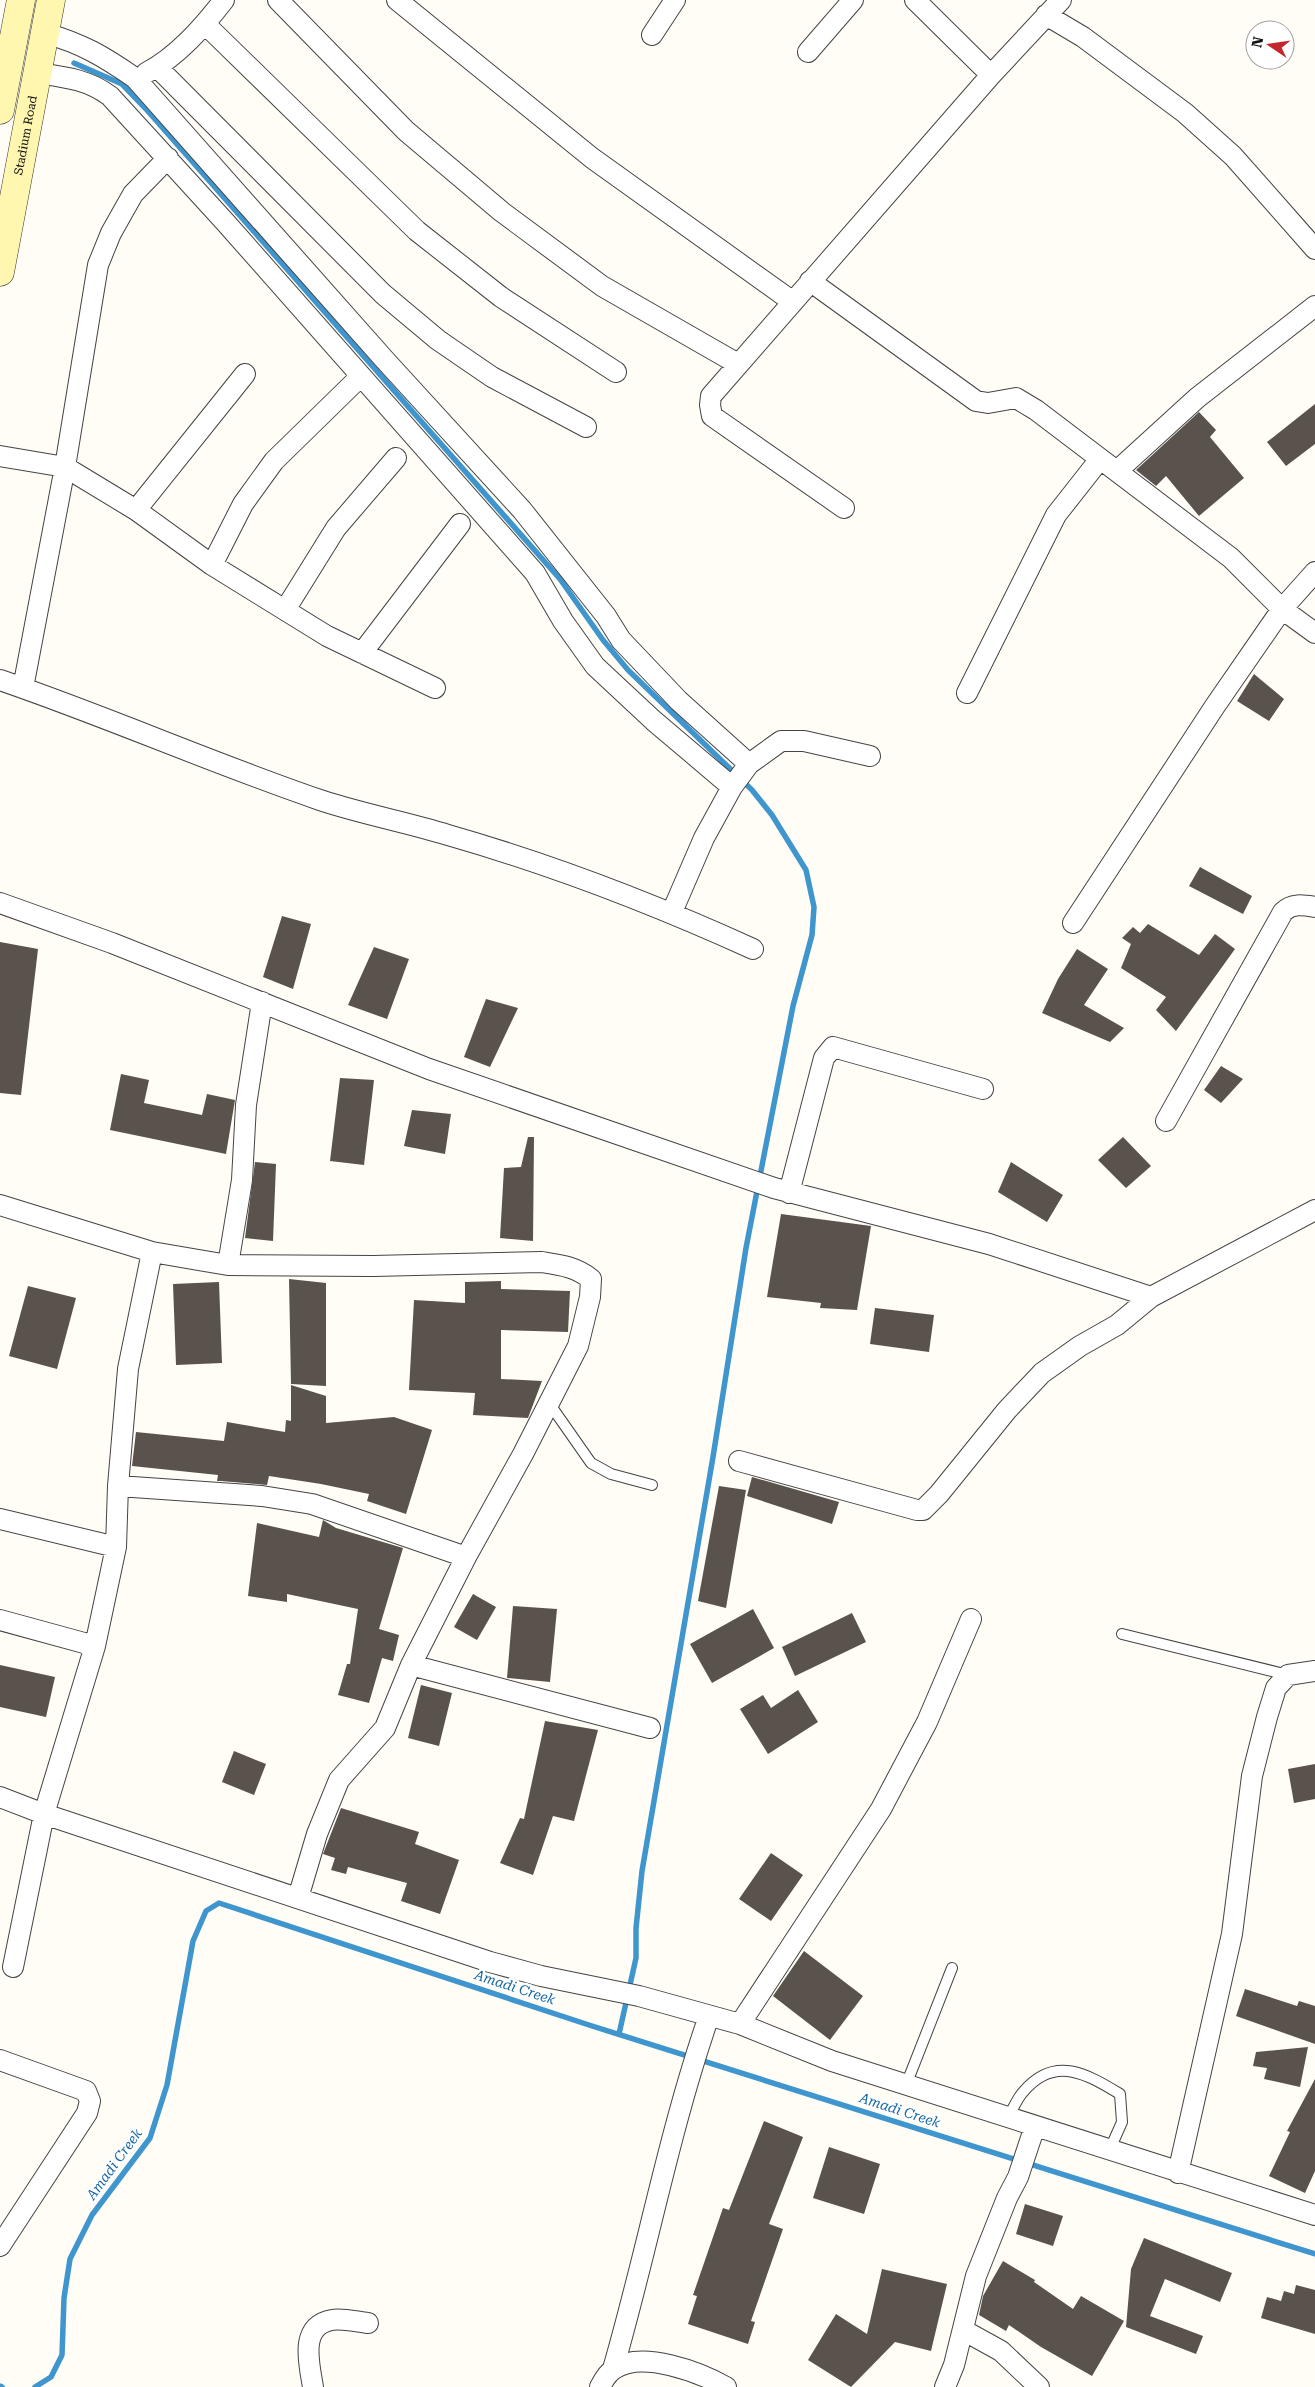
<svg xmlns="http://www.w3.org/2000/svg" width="1315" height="2387" viewBox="0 0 1315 2387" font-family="'Roboto Serif',serif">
	<rect width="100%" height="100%" fill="#fffdf5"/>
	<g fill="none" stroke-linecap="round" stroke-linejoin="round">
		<!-- stream -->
		<path stroke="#3f96cf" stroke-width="5.5" d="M74,63l48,21 24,25 414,470 43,61 25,30 124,120 20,25 34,55 8,37 -2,28 -19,71 -47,242 -33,209 -71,414 -6,57v30l-17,76
			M0,2386l2,1
			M35,2387l16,-10 11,-22 2,-57 6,-39 22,-44 58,-77 17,-53 26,-144 13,-30 13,-8 370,122 726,229"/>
	</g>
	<!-- building -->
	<path fill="#5a524d" d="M1315,404v40l-29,22 -19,-24z
		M1199,412l17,18 -6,7 34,41 -45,38 -33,-40 -10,10 -20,-16z
		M1254,674l30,25 -15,22 -32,-20z
		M1200,867l52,29 -9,18 -54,-28z
		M282,916l29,8 -18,65 -30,-12z
		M1148,924l51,31 16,-21 20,15 -59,82 -20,-21 10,-13 -45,-29 10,-24 -9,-6 11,-11 7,6z
		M0,942l38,7 -17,146 -21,-2z
		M374,947l35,12 -22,60 -39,-14z
		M1077,949l31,20 -24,36 40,23 -14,14 -68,-29 16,-34z
		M486,999l32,9 -28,59 -26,-10z
		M1221,1066l22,13 -22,24 -17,-13z
		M121,1074l28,6 -5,23 58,12 5,-21 28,6 -9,54 -116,-24z
		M340,1078l34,2 -10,85 -34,-4z
		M412,1110l39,4 -6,40 -41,-8z
		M528,1137h6l-1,104 -33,-3 4,-70 17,-1z
		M1123,1137l28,29 -25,22 -28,-28z
		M255,1162l21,2 -3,77 -28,-3z
		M1011,1162l52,33 -16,27 -49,-30z
		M781,1214l90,12 -14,84 -37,-2 1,-5 -54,-6z
		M289,1279l37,4v103l-35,-2z
		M501,1281v8l69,2 -2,41 -67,-2v49l41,2 -14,37 -55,-3 2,-22 -66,-3 5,-90 51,3v-21z
		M219,1282l3,81 -46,2 -3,-81z
		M28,1286l48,12 -19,71 -48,-13z
		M875,1308l59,7 -5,37 -59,-8z
		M291,1385l35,11v27l68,-6 38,13 -26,84 -39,-13 2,-7 -48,-10 -52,-8 -2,9 -46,-4h-4l1,-6 -86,-9 4,-34 88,9 3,-19 58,10 1,-12 5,1z
		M752,1477l87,25 -7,22 -85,-28z
		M719,1486l27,4 -20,118 -28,-7z
		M323,1520l13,8 67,20 -24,81 20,6 -6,26 -11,-3 -13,45 -31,-8 9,-31h3l8,-55 -71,-15v8l-39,-6 9,-73 62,14z
		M473,1594l23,13 -19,33 -23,-13z
		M513,1606l44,3 -7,73 -43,-4z
		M753,1609l21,39 -62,35 -22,-39z
		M852,1613l14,29 -71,34 -13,-29z
		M0,1665l55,12 -9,40 -46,-10z
		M421,1685l31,8 -13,53 -31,-8z
		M798,1690l20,32 -50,32 -28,-45 23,-14 8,13z
		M545,1721l53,9 -24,91 -21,-5 -20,59 -33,-12 20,-45 4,1z
		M234,1751l32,13 -12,31 -32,-13z
		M1315,1764v35l-21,4 -6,-34z
		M341,1808l78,24 -4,12 44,16 -19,54 -39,-13 6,-18 -59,-16 -2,7 -15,-4 4,-12 -12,-4z
		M771,1853l32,22 -32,46 -32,-22z
		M804,1951l59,45 -33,44 -57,-44z
		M1245,1989l52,17 2,-5 16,5v38l-79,-28z
		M1308,2047l-8,40 -36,-8 3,-11 -14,-2 3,-14z
		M1315,2079v92l-10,22 -36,-17 21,-44 -3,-1z
		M764,2121l39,16 -34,87 14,5 -32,92 4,1 -7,22 -60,-20 9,-28 -4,-1 30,-87 6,2z
		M829,2147l51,17 -16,50 -51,-16z
		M1025,2204l38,12 -10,30 -37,-12z
		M1144,2238l88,35 -12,29 -55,-23 -15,37 53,20 -7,18 -70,-27 5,-58z
		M1003,2261l32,19 -1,2 39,27 8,-13 43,25 -32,55 -51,-29 -32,-22 -3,6 -27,-16 4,-19z
		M882,2269l65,15 -16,67 -36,-9 -44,45 -43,-27 28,-46 31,20z
		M1296,2285l19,5v44l-54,-16 6,-21 14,4 3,-10 10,3z"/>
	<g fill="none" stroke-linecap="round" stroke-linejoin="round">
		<defs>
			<path id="lane" d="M549,1403l42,60 20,11 41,11
				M1122,1634l166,41
				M906,2085l46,-117
				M1008,2118c5,-9 9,-20 16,-27 31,-36 63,-17 96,3l2,28 -12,27"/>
			<path id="street" d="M278,0l128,131 96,81 100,74 136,78
				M397,0l195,158 201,144
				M915,0l76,75
				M1046,15l37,22 102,76 48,43 82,93
				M205,24l212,207 84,66 115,75
				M45,33c38,11 58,23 90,45l249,281 138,151 84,106 15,24 58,61 70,63
				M652,35l23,-35
				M808,52l45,-52
				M157,67l226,227 55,46 54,37 94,50
				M37,73c27,4 50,6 73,23l116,127 309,350 28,48 32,45 59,55 78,66
				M146,73c31,-16 57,-46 78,-73
				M810,281l166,120 12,2 28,-5 20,12 195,148 51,51 33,24
				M0,456l65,11 71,43 76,55 115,71 108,52
				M1117,471l80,-73 118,-92
				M844,508l-132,-92 -2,-11 1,-9 280,-321 70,-75
				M136,510l109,-136
				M212,565l31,-61 31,-43 87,-85
				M285,610l51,-82 60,-70
				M362,653l98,-129
				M0,680c108,37 212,83 320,120 42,14 86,22 128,35 105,30 206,69 305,114
				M23,688l42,-221 33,-202 13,-32 22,-39 35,-36
				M967,693l89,-178 44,-56
				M0,903l112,40 317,126 345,119 215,56 162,53
				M672,912l32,-74 28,-51 17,-23 32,-23h23l66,15
				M1073,923l142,-217 67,-97 33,-37
				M1166,1121l117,-209c9,-9 20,-7 32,-5
				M789,1193l35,-135 9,-11 150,42
				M0,1205l152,47 76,13 145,1 169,-4c19,3 34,5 49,17l-1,18 -12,49 -55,108 -57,103 -55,108 -26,63 -46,52 -22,54 -19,64
				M228,1265l14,-85 4,-75 16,-103
				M739,1461l178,49h6l16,-16 68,-84 35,-37 38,-27 37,-21 34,-28 164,-87
				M118,1486l144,10 50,8 154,53
				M0,1519l116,28
				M0,1620l95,26
				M411,1665l239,63
				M0,1797l44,17 446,148 51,14 98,20 101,28 92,37 483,154
				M13,1967l31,-153 51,-168 21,-99 2,-61 10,-117 24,-117
				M740,2024l141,-215 46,-87 44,-103
				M0,2060l86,31 4,10 -3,12 -87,133
				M1178,2173l54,-239 20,-158 15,-59 9,-29 12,-13 27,-4
				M963,2330l38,21 38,36
				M613,2369c34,-117 56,-238 96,-353
				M313,2387c-4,-24 -14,-61 19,-67 11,-2 25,2 36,3
				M600,2387c3,-6 9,-15 14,-18 28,-19 85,3 112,18
				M945,2387l9,-22 22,-89 31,-78 11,-21 17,-51"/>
			<g id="secondary">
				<path d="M0,110l21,-110"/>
				<path id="s1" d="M0,272l51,-272"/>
			</g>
		</defs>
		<!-- lane casing -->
		<use href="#lane" stroke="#444" stroke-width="12"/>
		<!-- street casing -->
		<use href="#street" stroke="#444" stroke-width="22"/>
		<!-- secondary casing -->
		<use href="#secondary" stroke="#333" stroke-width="29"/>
		<!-- lane -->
		<use href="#lane" stroke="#fff" stroke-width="10"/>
		<!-- street -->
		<use href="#street" stroke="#fff" stroke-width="20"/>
		<!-- secondary -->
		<use href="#secondary" stroke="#fff6b0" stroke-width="28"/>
	</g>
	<g text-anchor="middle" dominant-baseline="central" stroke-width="5" stroke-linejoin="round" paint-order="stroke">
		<!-- street labels -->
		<g font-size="12" fill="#111" stroke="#fff">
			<text stroke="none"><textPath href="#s1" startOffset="139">Stadium Road</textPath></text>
		</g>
		<!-- water labels -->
		<g font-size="14" font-style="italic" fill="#1768a6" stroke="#fff">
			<text transform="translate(515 1987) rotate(18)">Amadi Creek</text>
			<text transform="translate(900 2110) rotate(18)">Amadi Creek</text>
			<text transform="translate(114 2164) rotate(-54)">Amadi Creek</text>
		</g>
	</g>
	<!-- north arrow -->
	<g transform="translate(1270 45) rotate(283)"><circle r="24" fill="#ffffff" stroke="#a0a0a0"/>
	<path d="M0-4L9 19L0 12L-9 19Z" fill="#c4262e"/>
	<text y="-8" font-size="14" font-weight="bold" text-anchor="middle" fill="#111111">N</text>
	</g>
</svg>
